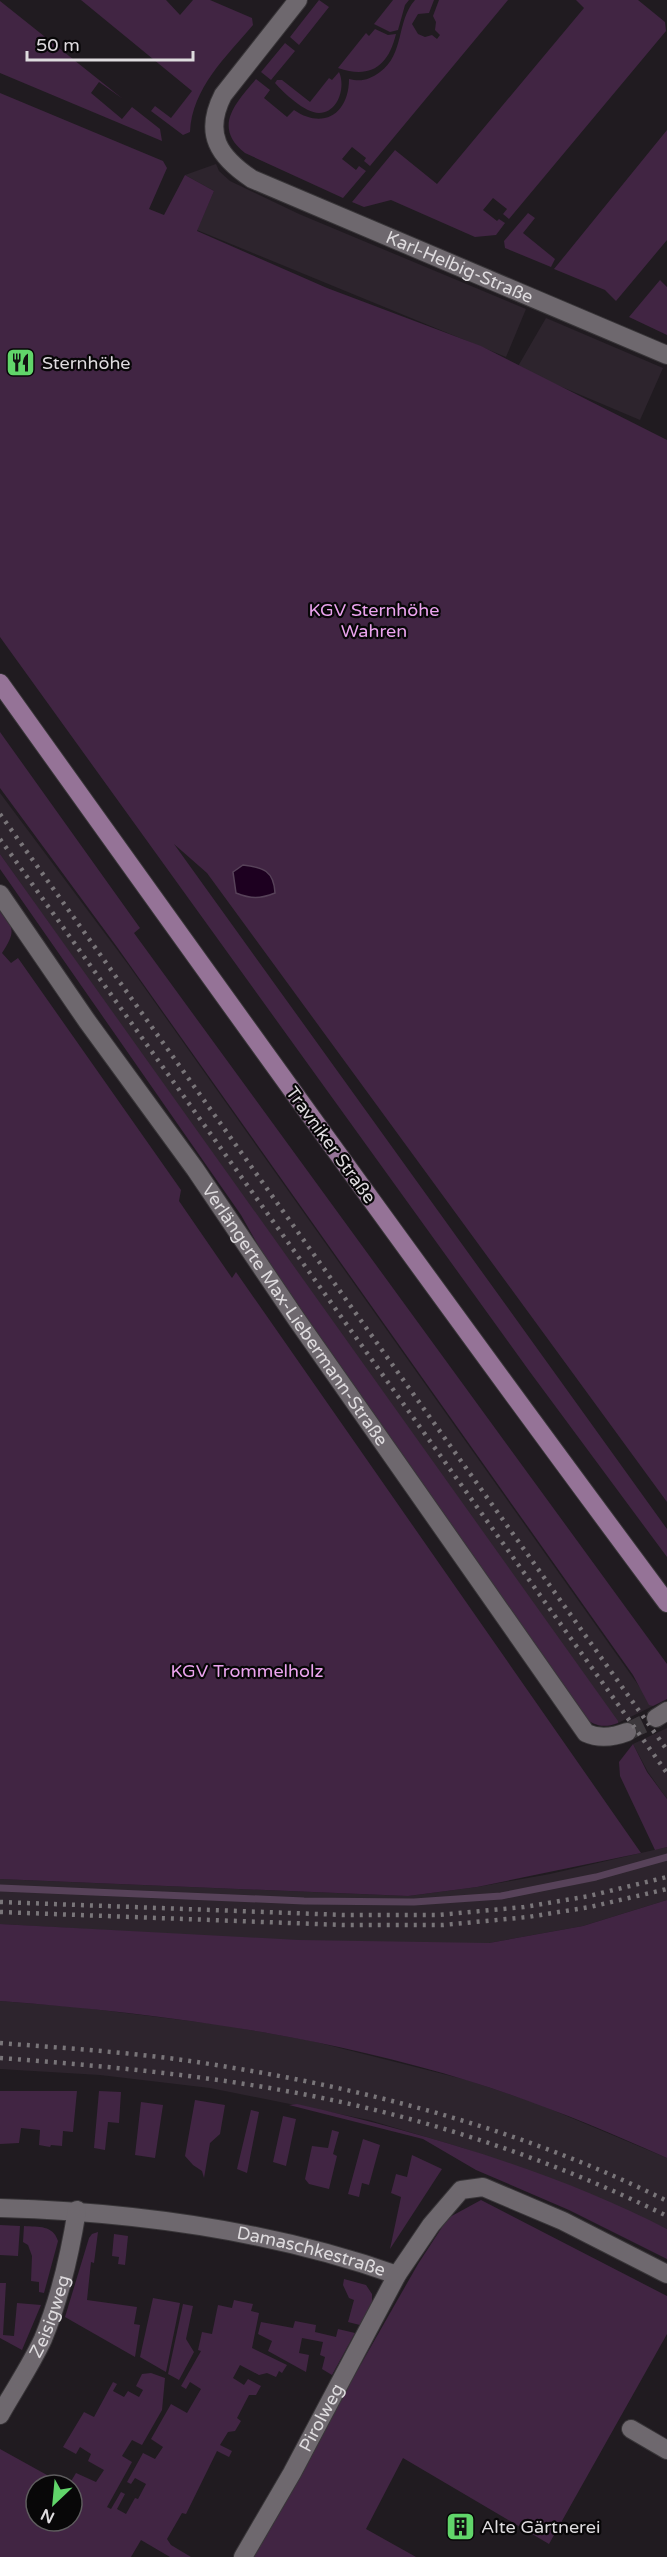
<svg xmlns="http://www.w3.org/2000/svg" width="667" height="2557" viewBox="0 0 667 2557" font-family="'Varela Round',sans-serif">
	<rect width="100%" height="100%" fill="#201b20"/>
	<!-- built -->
	<path fill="#2d242d" d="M216,164l3,7 11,10 69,33 227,95 -20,48 -309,-127 17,-39 -29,-16z
		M546,318l117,50 -23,52 -123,-52z
		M0,793l127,170 526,743 -35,17 -21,-22 -597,-847z
		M667,1728v71l-19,-27 -15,-28z
		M667,1847v53l-84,26 -94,17 -95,4 -394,-23v-45l408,17 69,-9 73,-13z
		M0,2001l77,6 146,18 89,16 155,39 69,23 131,55v71l-102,-45 -102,-36 -94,-28 -159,-32 -110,-13 -100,-6z"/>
	<!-- green -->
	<path fill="#412543" d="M81,0h85l14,15 13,-15h17l42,18 1,7c-27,32 -61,63 -63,107l-7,3 -32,-24 4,-5 16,12 21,-27z
		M319,0l10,7 -30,38 -9,-8z
		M393,0h16l-4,5 -7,25 -8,2 -16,-8z
		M415,0h19l-5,13 -11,1 -6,10 6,10 7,3 7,-2 5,4 3,-4 -5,-5 1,-8 -3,-6 6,-16h69l-138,166 -6,-5 2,-3 -14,-11 -10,12 14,11 3,-4 7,5 -23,27 -98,-45c-33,-26 -9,-50 11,-74l14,11 -6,8 23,19 7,-7c29,20 55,4 55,-31 12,3 20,1 31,-7 25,-18 16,-51 35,-72z
		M576,0h62l27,22 1,9 -157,188 -6,-5 4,-5 -14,-11 -10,12 14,11 2,-2 6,4 -9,12 -21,2 -84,-37 -27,7 -12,-5 43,-52 42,34 147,-176z
		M0,1l123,98 -24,-17 -8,11 31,26 10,-12 28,22 2,12 -162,-68z
		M375,29l13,6 8,-1c-8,33 -26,45 -58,34l28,-35 3,3z
		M285,43l10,8 -24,29 -10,-8z
		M339,72c7,15 -1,41 -20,41 -14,0 -35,-20 -44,-30l2,-3h5l28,22 19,-24 3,2z
		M0,93l163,68 4,7 -18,41 15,6 21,-40 29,16 -17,40 130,57 154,58 186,94v1062l-460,-629 -33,-29 493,685v28l-137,-185 -530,-735z
		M667,130v110l-51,61 -11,-11 -51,-21z
		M528,213l7,5 -12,15 32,26 -4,8 -46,-19 -1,-7z
		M660,280l7,7v48l-38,-18z
		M0,732l140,196 -6,5 533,731v35l-14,7 -4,-1 -16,-30 -516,-728 -117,-159z
		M0,854l618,867v2c-16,6 -24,2 -37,-7l-309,-446 -31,-55 -241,-346z
		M0,908c14,21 16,23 2,45l9,10 7,-5 163,232 -2,11 53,77 4,-6 405,581 -164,34 -69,9 -408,-17z
		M633,1744l14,28 20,27v48l-12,3 -35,-74 -1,-14z
		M667,1900v258c-65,-29 -130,-56 -198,-77 -152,-47 -311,-68 -469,-80v-77l299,16 190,3 94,-17z
		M0,2091h77l-4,41 -10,-1 -1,15 -11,-1 -1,2 -11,-2 1,-15 -19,-2 -2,15 -19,1z
		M99,2091l22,1 -2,31 -11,-1 -3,28 -11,-2z
		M195,2100l30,5 -5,29 -10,9 -6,35 -2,-7 -9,-6 -8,-9z
		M141,2102l22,3 -8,53 -20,-3z
		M297,2104c123,28 258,67 370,125v30l-98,-49 -93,-40 -53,-31 -134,-34z
		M251,2110l8,2 -12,61 -10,-4z
		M283,2116l13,3 -10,47 -13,-4z
		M332,2130l7,2 -6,22 4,2 -8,33 -20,-5 -4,-5 7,-33 16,2z
		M363,2139l17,6 -11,40 -7,-2 -3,14 -11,-3z
		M412,2155l30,14 -52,80 11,-52 -10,-4 5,-19 11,3z
		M481,2200l186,96v38l-118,210 -146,-86 -37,71 50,28h-165l167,-293 30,-46z
		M0,2225l20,1 -2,30 -18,-1z
		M24,2226c15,1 29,-1 34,15l-14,52 -5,-1v-10l-8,-1 1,-25 -4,-11 -5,-3z
		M98,2232l-4,31 -3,-1 -4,38 50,7 -3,17 6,1 -5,32 -70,-40 24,-79 3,-4z
		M114,2234l14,2 -3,29 -7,-1 1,-7 -7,-1z
		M344,2279l22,6 6,9v10l-12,21 -12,-3 6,-22 -5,-2 -6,-13z
		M0,2283h6l-3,52 11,1 3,-33 24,2 -19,45 -22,-12z
		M153,2298l27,5 -14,69 -26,-15z
		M234,2300l19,4 -2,7 8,2 -7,35 35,17 -5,8 -3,-2 -3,6 -9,-4 -8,2 -19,-10 -7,13 11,7 4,-6 13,7 -5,9h-7l-12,23 4,3 -6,10 -7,1 -8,13 12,6 -3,6 -12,-6 -31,63 -4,-1 -15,26 4,6 20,12h-21l-29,-17 -10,17h-131v-108l65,36h-29v36h36v-32l3,1 2,-3 -7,-4 6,-10 20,9 8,-12 -16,-9 3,-7 -11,-7 -4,7 -13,-7 21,-35 10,5 19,-35 4,2 -4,7 11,6 4,-6 11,6 4,-7 -7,-4 6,-12 9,-1 14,5 -3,32 -20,35 -10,-5 -10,16 10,6 -25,45 4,2 10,-17 4,2 -8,15 9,5 9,-16 3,1 8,-15 -11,-6 -4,6 -4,-2 16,-29 12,6 8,-12 -12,-8 20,-35 16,9 14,-24 -11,-7 -4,7 -5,-3 20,-35 -3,-1 4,-18 10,2 6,-29 14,3z
		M183,2304l10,2 -7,33 8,13 -15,28 -11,-6z
		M295,2321l21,4 -1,7 21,5 2,-8 17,4 -23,42 -10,-6 3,-12 -5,-2 3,-13 -21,-4 -3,15 10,2 -3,17 -38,-21 4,-10 -14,-7 3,-12 32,6z"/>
	<!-- water -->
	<path fill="#1d0020" stroke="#574259" stroke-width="1.5" d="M243,865c20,2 31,6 32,28 -15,6 -24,6 -39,0l-3,-21z"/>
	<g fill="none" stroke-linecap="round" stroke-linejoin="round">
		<!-- stream -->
		<path stroke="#574259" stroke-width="7" d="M0,1888l304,13 110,1 87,-6 95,-19 71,-20"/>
		<!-- minor-tunnel -->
		<path stroke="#3c383c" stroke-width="18" stroke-dasharray="18 9" stroke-linecap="butt" d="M627,1732l29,-14"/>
		<defs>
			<g id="minor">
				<path id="s1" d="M298,0l-75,95c-20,39 -4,62 29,84l415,176"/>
				<path id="s2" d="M0,894l87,127 108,148 102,151 289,413c13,6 28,4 41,-1"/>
				<path d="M656,1718l11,-7"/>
				<path id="s3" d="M0,2208c135,4 270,22 397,67"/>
				<path id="s4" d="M0,2415c14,-25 31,-50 43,-76 17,-41 27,-85 34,-129"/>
				<path d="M631,2429l36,21"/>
				<path id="s5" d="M243,2557l49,-84 105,-198 34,-50 30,-35 22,-3 80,34 104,53"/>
			</g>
			<path id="primary" d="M0,683c220,308 441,616 667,920"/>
		</defs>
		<!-- minor casing -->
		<use href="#minor" stroke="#383538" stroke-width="20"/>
		<!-- primary casing -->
		<use href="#primary" stroke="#383538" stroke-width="20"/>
		<!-- minor -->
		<use href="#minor" stroke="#6e686e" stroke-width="18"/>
		<!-- primary -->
		<use href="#primary" stroke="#957397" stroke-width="18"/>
		<!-- rail -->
		<path stroke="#797579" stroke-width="4.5" stroke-dasharray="3 6" stroke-linecap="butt" d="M0,814l667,936
			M0,839l667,934
			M0,1902l344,13h94l86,-8 65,-11 78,-19
			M0,1912l343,13h100l85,-8 62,-10 77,-18
			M0,2043c63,5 127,9 190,18 163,24 329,66 477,140
			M0,2058c92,7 184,15 275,31 134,23 270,67 392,127"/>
	</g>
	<!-- icons -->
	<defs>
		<symbol id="restaurant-square" viewBox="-11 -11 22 22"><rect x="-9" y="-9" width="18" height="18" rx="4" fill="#61d56a" stroke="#080708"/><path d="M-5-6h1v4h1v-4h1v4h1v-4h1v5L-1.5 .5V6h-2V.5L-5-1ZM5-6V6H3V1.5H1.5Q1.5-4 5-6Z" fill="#111"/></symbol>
		<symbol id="building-square" viewBox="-11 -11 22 22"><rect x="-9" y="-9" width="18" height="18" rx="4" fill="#61d56a" stroke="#080708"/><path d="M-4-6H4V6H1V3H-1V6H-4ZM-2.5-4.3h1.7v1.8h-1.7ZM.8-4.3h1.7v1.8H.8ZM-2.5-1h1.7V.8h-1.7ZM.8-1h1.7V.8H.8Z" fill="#111"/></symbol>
	</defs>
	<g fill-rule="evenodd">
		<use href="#restaurant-square" x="4" y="346" width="33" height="33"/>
		<use href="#building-square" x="444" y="2510" width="33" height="33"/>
	</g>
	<g text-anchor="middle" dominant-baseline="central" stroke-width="4.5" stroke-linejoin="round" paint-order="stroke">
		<!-- street labels -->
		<g font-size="18" fill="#dedbde" stroke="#080708">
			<text stroke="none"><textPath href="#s1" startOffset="447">Karl-Helbig-Straße</textPath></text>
			<text transform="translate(331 1145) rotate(54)">Travniker Straße</text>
			<text stroke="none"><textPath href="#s2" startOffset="514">Verlängerte Max-Liebermann-Straße</textPath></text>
			<text stroke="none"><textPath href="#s3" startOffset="315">Damaschkestraße</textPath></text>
			<text stroke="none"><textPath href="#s4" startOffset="111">Zeisigweg</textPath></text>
			<text stroke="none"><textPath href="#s5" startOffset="160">Pirolweg</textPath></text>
		</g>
		<!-- poi labels -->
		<g font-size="18" fill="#dedbde" stroke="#080708" text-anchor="start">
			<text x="42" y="363">Sternhöhe</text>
			<text x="481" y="2527">Alte Gärtnerei</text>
		</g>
		<!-- park labels -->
		<g font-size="18" fill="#eca4ef" stroke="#080708">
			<text x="374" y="610">KGV Sternhöhe<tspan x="374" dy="21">Wahren</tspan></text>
			<text x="247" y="1671">KGV Trommelholz</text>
		</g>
	</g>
	<!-- north arrow -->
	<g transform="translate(54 2503) rotate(206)"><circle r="28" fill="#080708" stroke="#5e5c5e" stroke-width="1.5"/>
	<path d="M0-4.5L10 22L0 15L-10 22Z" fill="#61d56a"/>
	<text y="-9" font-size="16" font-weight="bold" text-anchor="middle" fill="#dedbde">N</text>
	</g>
	<!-- scale -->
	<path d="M27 51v9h166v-9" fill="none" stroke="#dedbde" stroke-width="3"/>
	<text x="36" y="51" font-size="18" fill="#dedbde" stroke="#080708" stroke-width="4.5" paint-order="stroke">50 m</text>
</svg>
